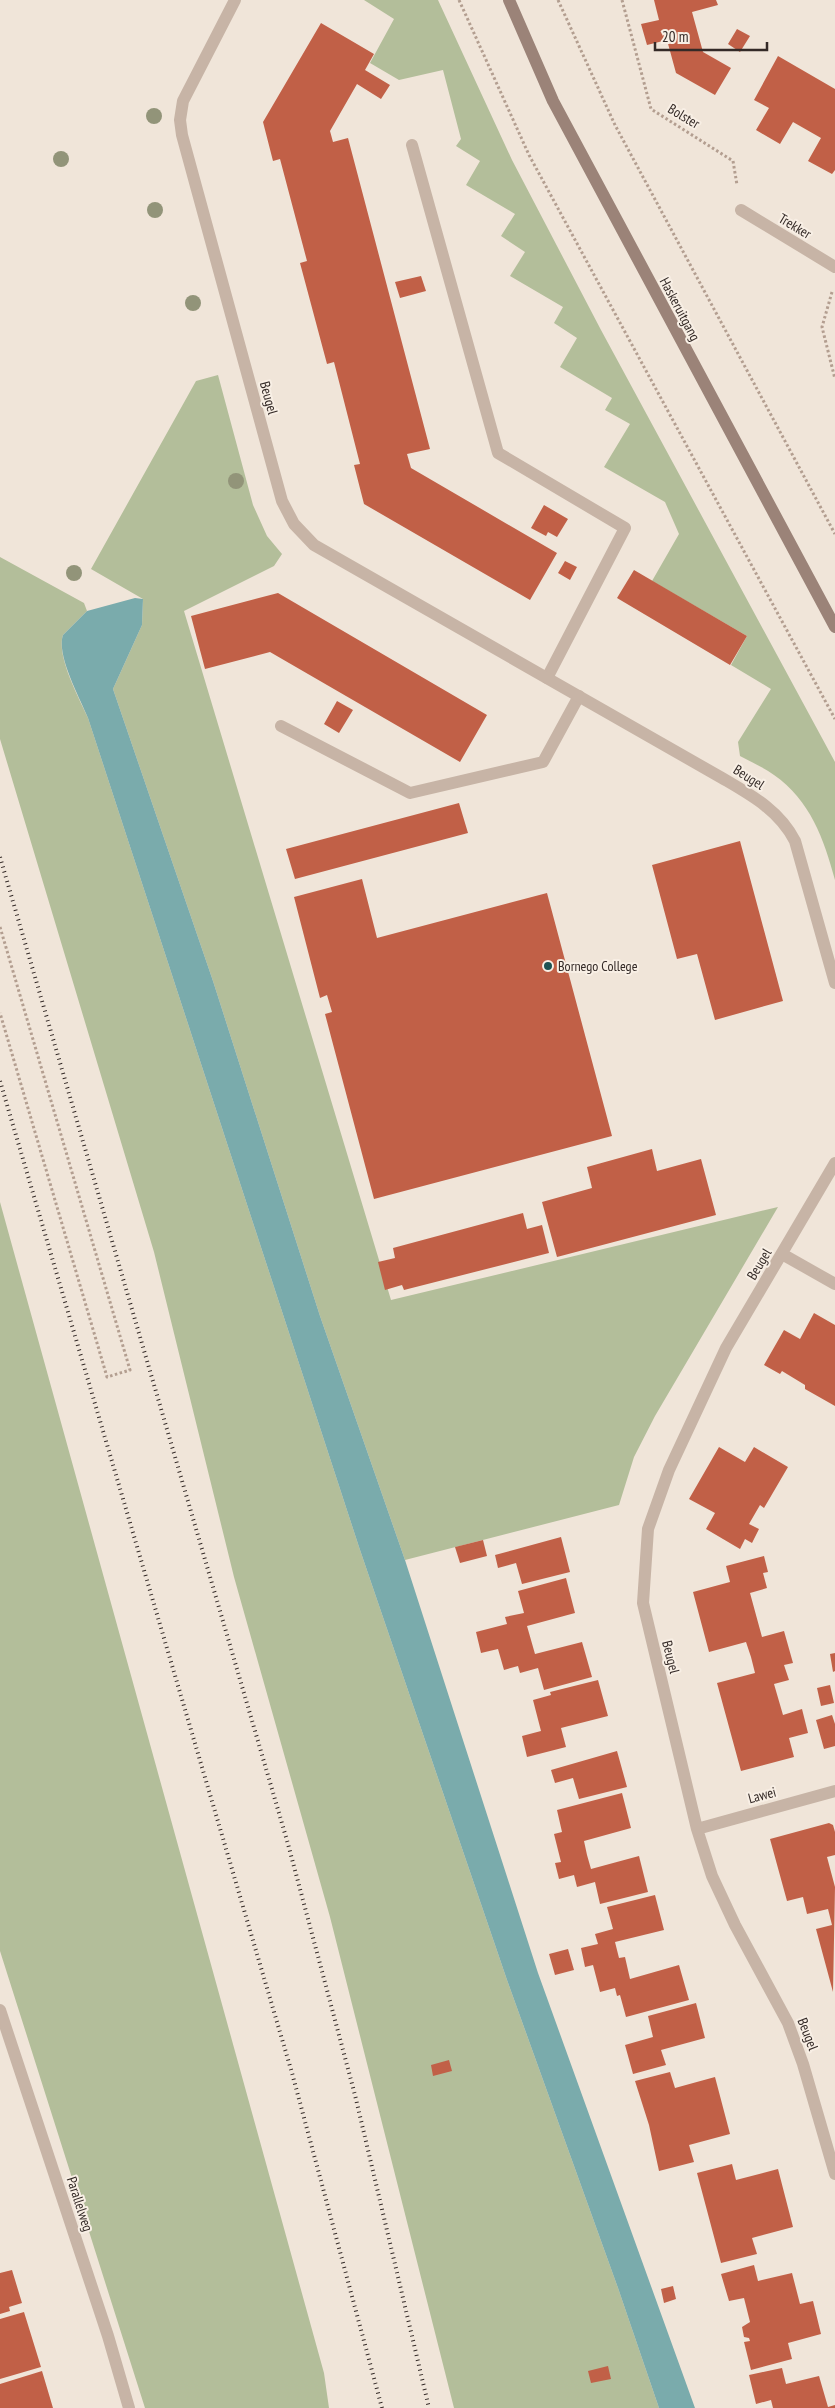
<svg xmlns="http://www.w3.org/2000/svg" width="835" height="2408" viewBox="0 0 835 2408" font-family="'PT Sans Narrow',sans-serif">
	<rect width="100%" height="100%" fill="#f0e5d9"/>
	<!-- green -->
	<path fill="#b3be9a" d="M364,0h74l74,160 89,170 234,432v118c-11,-41 -25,-80 -61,-105 -11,-8 -23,-13 -34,-19l-2,-14 33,-53 -40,-24 16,-29 -95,-55 27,-47 -14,-32 -61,-35 26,-43 -25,-14 7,-12 -52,-31 17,-29 -23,-15 9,-16 -53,-31 15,-24 -24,-16 14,-22 -49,-29 14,-24 -24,-15 5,-7 -18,-69 -44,10 -29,-17 24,-44z
		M218,375l35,130 14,31 15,18 -8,12 -90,45 207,689 387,-93 -123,209 -21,41 -15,48 -214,55 -85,-244 -107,-335 -100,-292 29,-64 1,-26 -52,-30 105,-188z
		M0,557l84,46 3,8 -24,24c-7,21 16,63 25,83l271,829 148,433 111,308 41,120h-205l-124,-491 -96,-340 -80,-325 -154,-513z
		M0,1202l324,1171 5,35h-184l-145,-457z"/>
	<!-- water -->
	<path fill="#7aabac" d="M135,598l8,1 -1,26 -29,64 100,292 107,335 85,244 133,413 157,435h-36l-41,-120 -111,-308 -148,-433 -271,-829c-8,-20 -32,-63 -25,-83l24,-24z"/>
	<!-- building -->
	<path fill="#c16047" d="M654,0h62l2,5 -26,7 11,40 28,16 -16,27 -39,-22 -9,-33 -20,5 -6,-21 18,-4z
		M321,23l53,31 -9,16 25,15 -9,14 -24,-15 -27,47 3,11 15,-4 82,311 -23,5 4,14 146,85 -27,47 -166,-96 -10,-39 6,-1 -26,-102 -7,2 -27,-101 7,-2 -27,-102 -7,2 -10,-39z
		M737,29l13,7 -10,16 -12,-8z
		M778,56l57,33v81l-3,4 -24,-13 13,-23 -28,-16 -13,22 -24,-14 13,-22 -15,-8z
		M421,276l5,15 -26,7 -5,-16z
		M544,505l24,14 -11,18 -9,-5 -2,4 -15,-8z
		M565,561l12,6 -7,13 -12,-7z
		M634,570l113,66 -17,29 -113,-67z
		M278,593l209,122 -27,47 -190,-110 -65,17 -14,-53z
		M337,701l16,9 -14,23 -15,-9z
		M459,803l9,30 -173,46 -9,-30z
		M740,841l43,160 -68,19 -18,-66 -20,5 -25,-94z
		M362,879l15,59 170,-45 65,243 -238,63 -49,-185 7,-2 -5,-17 -7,3 -26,-101z
		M652,1149l5,22 44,-12 15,56 -159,42 -15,-55 50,-14 -5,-21z
		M523,1213l4,16 15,-4 7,28 -145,37 -2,-5 -17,5 -7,-28 17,-4 -2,-10z
		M814,1313l21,12v81l-30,-17v-4l-23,-14 -2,3 -16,-9 20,-35 16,9z
		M719,1447l26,15 9,-15 34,20 -24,41 -4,-3 -11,19 10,5 -7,14 -7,-4 -5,10 -34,-20 9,-16 -26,-14z
		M561,1537l9,35 -48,12 -6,-21 -18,5 -3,-13z
		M483,1540l4,16 -27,7 -5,-16z
		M764,1556l4,16 -5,1 4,15 -17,5 12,44 22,-6 9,32 -9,2 5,15 -15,4 9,31 19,-6 6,24 -19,5 5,19 -53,14 -24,-88 38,-10 -4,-16 -5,-15 -37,10 -16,-60 37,-10 -4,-16z
		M566,1578l9,35 -48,13 8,28 47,-12 10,35 -48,13 -6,-22 -18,5 -2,-7 -14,4 -6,-21 -17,4 -5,-21 31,-8 -2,-7 19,-4 -6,-22z
		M835,1653v18l-2,1 -3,-18z
		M598,1680l10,36 -47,12 5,19 -39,10 -5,-21 19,-5 -8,-31 18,-5 -1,-3z
		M830,1685l4,18 -13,3 -4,-18z
		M832,1715l3,9v22l-11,3 -8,-29z
		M617,1751l10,36 -48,12 -6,-21 -18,5 -4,-13z
		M622,1793l9,35 -47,13 3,14 4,14 48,-13 9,36 -48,12 -5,-22 -18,5 -3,-12 -15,4 -4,-16 6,-1 -7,-28 8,-2 -5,-22z
		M829,1823l4,2 2,7v23l-8,2 8,30 -2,105 -17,-63 16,-4 -4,-16 -21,5 -4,-17 -16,4 -17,-62z
		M655,1895l9,35 -49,12 4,16 6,-1 5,22 49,-14 10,35 -63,17 -6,-22 -3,1 -2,-8 -15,4 -7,-27 -8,2 -4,-19 17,-4 -3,-10 18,-5 -6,-22z
		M568,1949l6,21 -19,5 -6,-21z
		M696,2003l9,35 -44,12 5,15 -33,9 -8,-29 28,-8 -5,-21z
		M449,2060l3,11 -19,5 -2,-11z
		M670,2072l5,16 40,-11 15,57 -41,11 5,17 -35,9 -10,-46 -14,-44z
		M732,2164l4,16 42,-11 15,58 -41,11 5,16 -36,9 -24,-90z
		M754,2265l4,16 34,-8 8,31 13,-3 8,33 -33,9 4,16 -41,11 -7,-28 6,-1 -1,-3 -5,-1 -2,-10 8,-5 -6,-24 -15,3 -8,-27z
		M12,2270l10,33 -13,4 1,4 -10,3v-41z
		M673,2286l3,13 -12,4 -3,-14z
		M24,2312l17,55 -41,12v-60z
		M608,2366l3,13 -20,4 -3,-12z
		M782,2368l4,16 33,-8 9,31 7,-2v3h-62l-2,-8 -15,4 -7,-29z
		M42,2371l11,37h-53v-24z"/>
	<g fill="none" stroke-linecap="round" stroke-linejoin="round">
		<!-- path -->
		<path stroke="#b39e90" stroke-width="3" stroke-dasharray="2.5 2.5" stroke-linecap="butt" d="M459,0l70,155 306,564
			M558,0l57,125 220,409
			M622,0l29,109 82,52 4,24
			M832,292l-10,35 13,52
			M0,927l130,443 -23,7 -107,-364"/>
		<!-- service -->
		<path stroke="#c7b4a6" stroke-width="12" d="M412,145l86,308 127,75 -78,150
			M281,726l129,67 133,-31 36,-66"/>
		<!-- minor -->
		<path stroke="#c7b4a6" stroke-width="12" d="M235,0l-52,101 -3,19 2,15 100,366 12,23 20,21 408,233c29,17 57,32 73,63l40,142
			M741,210l94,57
			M835,1163l-109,185 -57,122 -21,59 -5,74 54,226 15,47 23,49 53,98 15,41 32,110
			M782,1254l53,30
			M697,1829l138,-38
			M0,2010l108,326 21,72"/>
		<!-- secondary -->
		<path stroke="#9b8378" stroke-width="12" d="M509,0l44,101 282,526"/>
		<!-- rail -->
		<path stroke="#342a27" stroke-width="4" stroke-dasharray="1 4" stroke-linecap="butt" d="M0,857l288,987 67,251 74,313
			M0,1081l292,992 90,335"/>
	</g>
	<!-- trees -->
	<g fill="#929479">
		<circle cx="154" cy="116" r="8"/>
		<circle cx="61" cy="159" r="8"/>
		<circle cx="155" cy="210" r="8"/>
		<circle cx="193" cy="303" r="8"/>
		<circle cx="236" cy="481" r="8"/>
		<circle cx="74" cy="573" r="8"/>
	</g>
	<!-- markers -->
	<circle fill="#1e5253" stroke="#f8efe5" stroke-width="2" cx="548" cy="966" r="5"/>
	<g text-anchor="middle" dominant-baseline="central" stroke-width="4" stroke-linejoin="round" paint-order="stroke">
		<!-- street labels -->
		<g font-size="14" fill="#342a27" stroke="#f8efe5">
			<text transform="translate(684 116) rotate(31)">Bolster</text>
			<text transform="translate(795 226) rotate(31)">Trekker</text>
			<text transform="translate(680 309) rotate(62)">Haskeruitgang</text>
			<text transform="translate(269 398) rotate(75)">Beugel</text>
			<text transform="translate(749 777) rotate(32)">Beugel</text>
			<text transform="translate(759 1264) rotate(-59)">Beugel</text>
			<text transform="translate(671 1657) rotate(76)">Beugel</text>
			<text transform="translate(762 1795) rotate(-15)">Lawei</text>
			<text transform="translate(808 2034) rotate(69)">Beugel</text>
			<text transform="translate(80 2204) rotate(72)">Parallelweg</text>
		</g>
		<!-- poi labels -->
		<g font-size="14" fill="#342a27" stroke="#f8efe5" text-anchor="start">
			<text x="558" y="966">Bornego College</text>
		</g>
	</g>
	<!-- scale -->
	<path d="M655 42v8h112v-8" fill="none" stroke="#342a27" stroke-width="2.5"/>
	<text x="662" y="42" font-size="15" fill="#342a27" stroke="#f8efe5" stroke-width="4" paint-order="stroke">20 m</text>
</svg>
